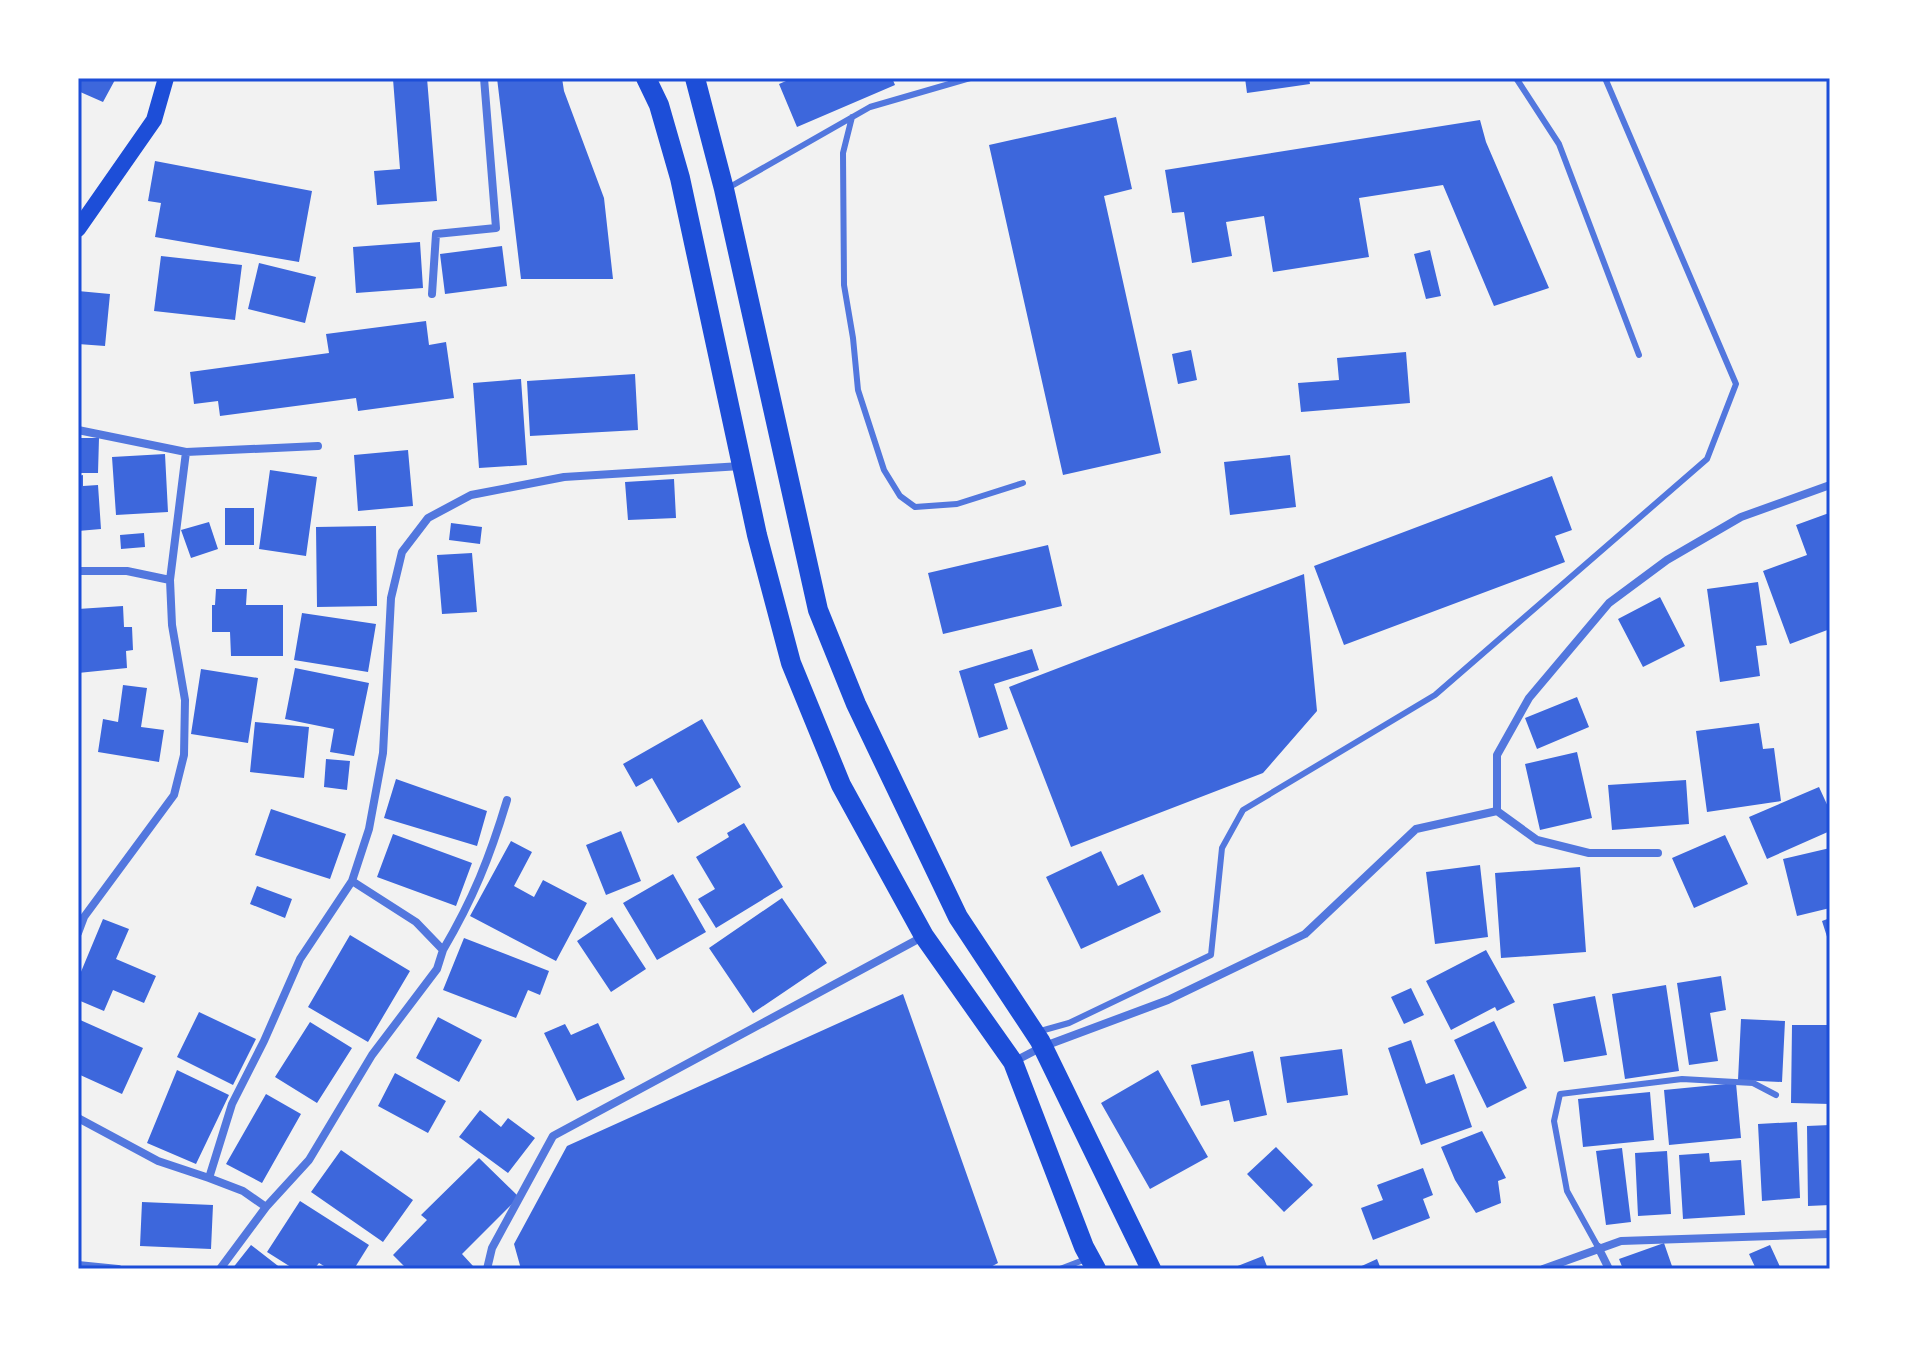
<svg xmlns="http://www.w3.org/2000/svg" width="1908" height="1347" viewBox="0 0 1908 1347" font-family="Helvetica,sans-serif">
	<rect width="100%" height="100%" fill="#f2f2f2"/>
	<!-- building -->
	<path fill="#3d67dc" d="M78,78h38l-13,24 -25,-11z
		M427,78l10,123 -60,4 -3,-34 26,-2 -7,-90z
		M497,78h65l2,13 40,107 9,81h-92z
		M793,78h99l3,7 -98,42 -18,-43z
		M1245,78h64l1,6 -63,9z
		M1116,117l16,72 -28,7 57,257 -98,22 -74,-330z
		M1480,120l6,22 63,146 -55,18 -51,-121 -84,13 10,59 -96,15 -9,-56 -38,6 6,34 -40,7 -8,-51 -12,1 -7,-43z
		M155,161l157,30 -13,71 -144,-25 6,-34 -13,-2z
		M420,242l3,46 -67,5 -3,-46z
		M502,246l5,40 -62,8 -5,-40z
		M1430,250l11,46 -15,3 -12,-45z
		M161,256l81,9 -7,55 -81,-9z
		M259,263l57,14 -11,46 -57,-14z
		M78,291l32,3 -5,52 -27,-2z
		M426,321l3,24 17,-3 8,56 -96,13 -2,-13 -136,18 -2,-15 -24,3 -4,-32 139,-19 -3,-19z
		M1191,350l6,30 -19,4 -6,-30z
		M1406,352l4,51 -109,9 -3,-29 41,-3 -2,-22z
		M635,374l3,56 -108,6 -3,-55z
		M521,379l6,86 -48,3 -6,-85z
		M78,438h21l-1,35h-20z
		M408,450l5,56 -55,5 -4,-56z
		M165,454l3,58 -52,3 -4,-58z
		M1290,455l6,52 -66,8 -6,-53z
		M270,470l47,7 -11,79 -47,-7z
		M83,475v11l15,-1 3,44 -23,2v-55z
		M1552,476l20,54 -17,6 10,26 -221,83 -30,-79z
		M674,479l2,39 -48,2 -3,-38z
		M225,508h29v37h-29z
		M1829,513l1,116 -40,15 -27,-73 44,-16 -11,-30z
		M209,522l9,27 -27,9 -10,-28z
		M451,523l31,4 -2,17 -31,-4z
		M376,526l1,80 -60,1 -1,-80z
		M144,533l1,14 -24,2 -1,-14z
		M1048,545l14,61 -119,28 -15,-61z
		M472,553l5,59 -35,2 -5,-59z
		M1304,574l13,137 -54,62 -192,74 -62,-160z
		M1758,582l9,63 -11,1 4,30 -40,6 -13,-93z
		M216,589h31l-1,16h37v51h-52l-1,-24h-18v-27h3z
		M1660,597l25,49 -42,21 -25,-48z
		M123,606l1,21h8l1,23 -7,1 1,17 -49,5v-64z
		M302,613l74,11 -8,48 -74,-12z
		M1032,649l7,21 -45,14 14,45 -29,9 -20,-67z
		M295,668l74,15 -15,73 -24,-4 4,-23 -49,-10z
		M201,669l57,9 -10,65 -57,-9z
		M123,685l24,3 -6,39 23,3 -5,32 -61,-10 5,-33 15,3z
		M1577,697l12,30 -52,22 -12,-31z
		M702,719l39,68 -63,36 -26,-45 -16,9 -13,-23z
		M255,722l54,5 -5,51 -54,-6z
		M1759,723l4,26 11,-1 7,53 -74,11 -11,-81z
		M1577,752l15,66 -52,12 -15,-66z
		M326,759l24,2 -3,29 -23,-3z
		M396,779l91,32 -10,35 -93,-28z
		M1686,780l3,44 -77,6 -4,-45z
		M1819,787l11,24v20l-63,28 -18,-42z
		M271,809l75,25 -16,45 -75,-24z
		M744,823l39,64 -67,41 -18,-29 17,-10 -19,-32 33,-20 -2,-4z
		M621,831l20,50 -35,14 -20,-50z
		M393,834l79,29 -16,43 -79,-29z
		M1725,835l23,49 -54,24 -22,-50z
		M511,841l21,11 -18,34 20,11 9,-17 44,23 -31,58 -86,-45z
		M1830,848v60l-33,8 -14,-57z
		M1101,851l17,35 25,-12 18,38 -80,37 -35,-72z
		M1480,865l8,72 -53,7 -9,-72z
		M1580,867l6,85 -85,6 -6,-85z
		M673,874l33,58 -49,28 -34,-57z
		M257,886l35,13 -7,19 -35,-14z
		M782,898l45,65 -74,50 -44,-65z
		M612,917l34,52 -35,23 -34,-51z
		M1830,918v25h-1l-7,-22z
		M103,919l26,10 -13,30 40,17 -12,27 -31,-13 -9,21 -26,-11v-21z
		M350,935l60,36 -42,71 -60,-35z
		M464,938l85,33 -9,24 -12,-5 -12,28 -73,-28z
		M1486,950l29,52 -18,9 -2,-4 -44,23 -25,-49z
		M1721,976l5,34 -16,3 8,48 -29,4 -12,-82z
		M1666,985l13,86 -54,8 -13,-85z
		M1411,988l13,27 -20,9 -13,-27z
		M903,994l95,269 -11,6h-466l-7,-25 53,-98z
		M1595,996l12,59 -43,7 -11,-58z
		M199,1012l57,27 -23,46 -56,-28z
		M438,1017l44,23 -23,42 -43,-24z
		M78,1019l65,29 -21,46 -44,-20z
		M1741,1019l44,2 -3,61 -44,-2z
		M1494,1021l33,67 -40,20 -33,-68z
		M310,1022l42,26 -35,55 -42,-26z
		M598,1023l27,56 -48,22 -33,-68 21,-9 6,11z
		M1792,1025h38v79l-39,-1z
		M1411,1040l15,44 28,-10 18,53 -51,18 -33,-97z
		M1342,1049l6,46 -61,8 -7,-46z
		M1253,1051l14,64 -33,7 -5,-22 -28,6 -10,-41z
		M177,1070l52,25 -33,69 -49,-21z
		M1158,1070l50,87 -58,32 -49,-86z
		M395,1073l51,28 -18,32 -50,-27z
		M1736,1083l5,55 -72,7 -5,-55z
		M1650,1092l4,48 -71,7 -5,-48z
		M266,1094l35,20 -39,69 -36,-19z
		M480,1110l21,17 7,-9 27,20 -27,35 -49,-36z
		M1797,1122l3,76 -38,3 -4,-77z
		M1830,1125v80l-22,1 -1,-80z
		M1482,1131l24,47 -8,3 3,22 -25,10 -21,-33 -14,-33z
		M1276,1147l37,38 -29,27 -37,-38z
		M1622,1148l9,74 -25,3 -10,-74z
		M341,1150l72,50 -30,42 -72,-50z
		M1667,1151l4,63 -33,2 -3,-63z
		M1709,1153l1,9 31,-2 4,55 -62,4 -4,-64z
		M479,1158l40,39 -57,57 11,12 -3,3h-63l-14,-14 34,-35 -6,-5z
		M1423,1168l10,27 -10,4 7,19 -57,22 -12,-32 22,-8 -6,-15z
		M300,1201l69,44 -15,24h-25l-10,-6 -5,6h-20l-27,-17z
		M142,1202l71,3 -2,44 -71,-3z
		M1664,1243l9,26h-50l-4,-10z
		M251,1245l31,24h-50z
		M1770,1245l11,24h-25l-7,-15z
		M1263,1256l5,13h-38z
		M1377,1259l4,10h-26z"/>
	<g fill="none" stroke-linecap="round" stroke-linejoin="round">
		<!-- service -->
		<path stroke="#5277de" stroke-width="6" d="M1516,78l43,66 80,211
			M852,117l-9,36 1,132 9,53 5,52 26,80 16,26 15,11 42,-3 66,-21
			M728,188l142,-81 100,-29
			M1037,1032l32,-9 142,-68 11,-107 21,-38 192,-115 272,-236 29,-75 -131,-306
			M1598,1247l-31,-56 -13,-70 6,-27 122,-15 71,4 23,12
			M1060,1269l26,-10"/>
		<!-- minor -->
		<path stroke="#5277de" stroke-width="8" d="M432,294l4,-60 60,-6 -12,-150
			M78,430l108,22 132,-6
			M78,571h49l43,9 2,45 13,75 -1,55 -10,40 -90,122 -6,16
			M170,580l16,-128
			M507,800c-17,57 -34,99 -64,150l-27,-28 -64,-41 17,-52 14,-76 8,-155 11,-46 26,-34 43,-23 93,-18 177,-11
			M1497,811l40,29 52,13h69
			M352,881l-52,78 -36,82 -32,63 -23,74 34,13 23,16 43,-47 63,-105 65,-86 6,-19
			M1015,1061l27,-14 126,-47 137,-66 111,-105 81,-18v-56l32,-57 80,-95 58,-43 74,-43 89,-32
			M78,1118l80,43 51,17
			M1598,1247l11,22
			M78,1265l40,4
			M220,1269l46,-62
			M487,1269l5,-21 61,-112 371,-200
			M1543,1269l78,-28 209,-7"/>
		<!-- secondary -->
		<path stroke="#1d4ed8" stroke-width="16" d="M78,229l76,-109 12,-42"/>
		<!-- primary -->
		<path stroke="#1d4ed8" stroke-width="20" d="M646,78l13,27 21,73 77,357 34,128 50,122 83,151 89,126 71,185 12,22
			M695,78l29,111 94,421 38,94 102,213 82,124 111,228"/>
	</g>
	<!-- border -->
	<rect width="1908" height="1347" fill="none" stroke="#ffffff" stroke-width="160"/>
	<rect x="80" y="80" width="1748" height="1187" fill="none" stroke="#1d4ed8" stroke-width="3"/>
</svg>
